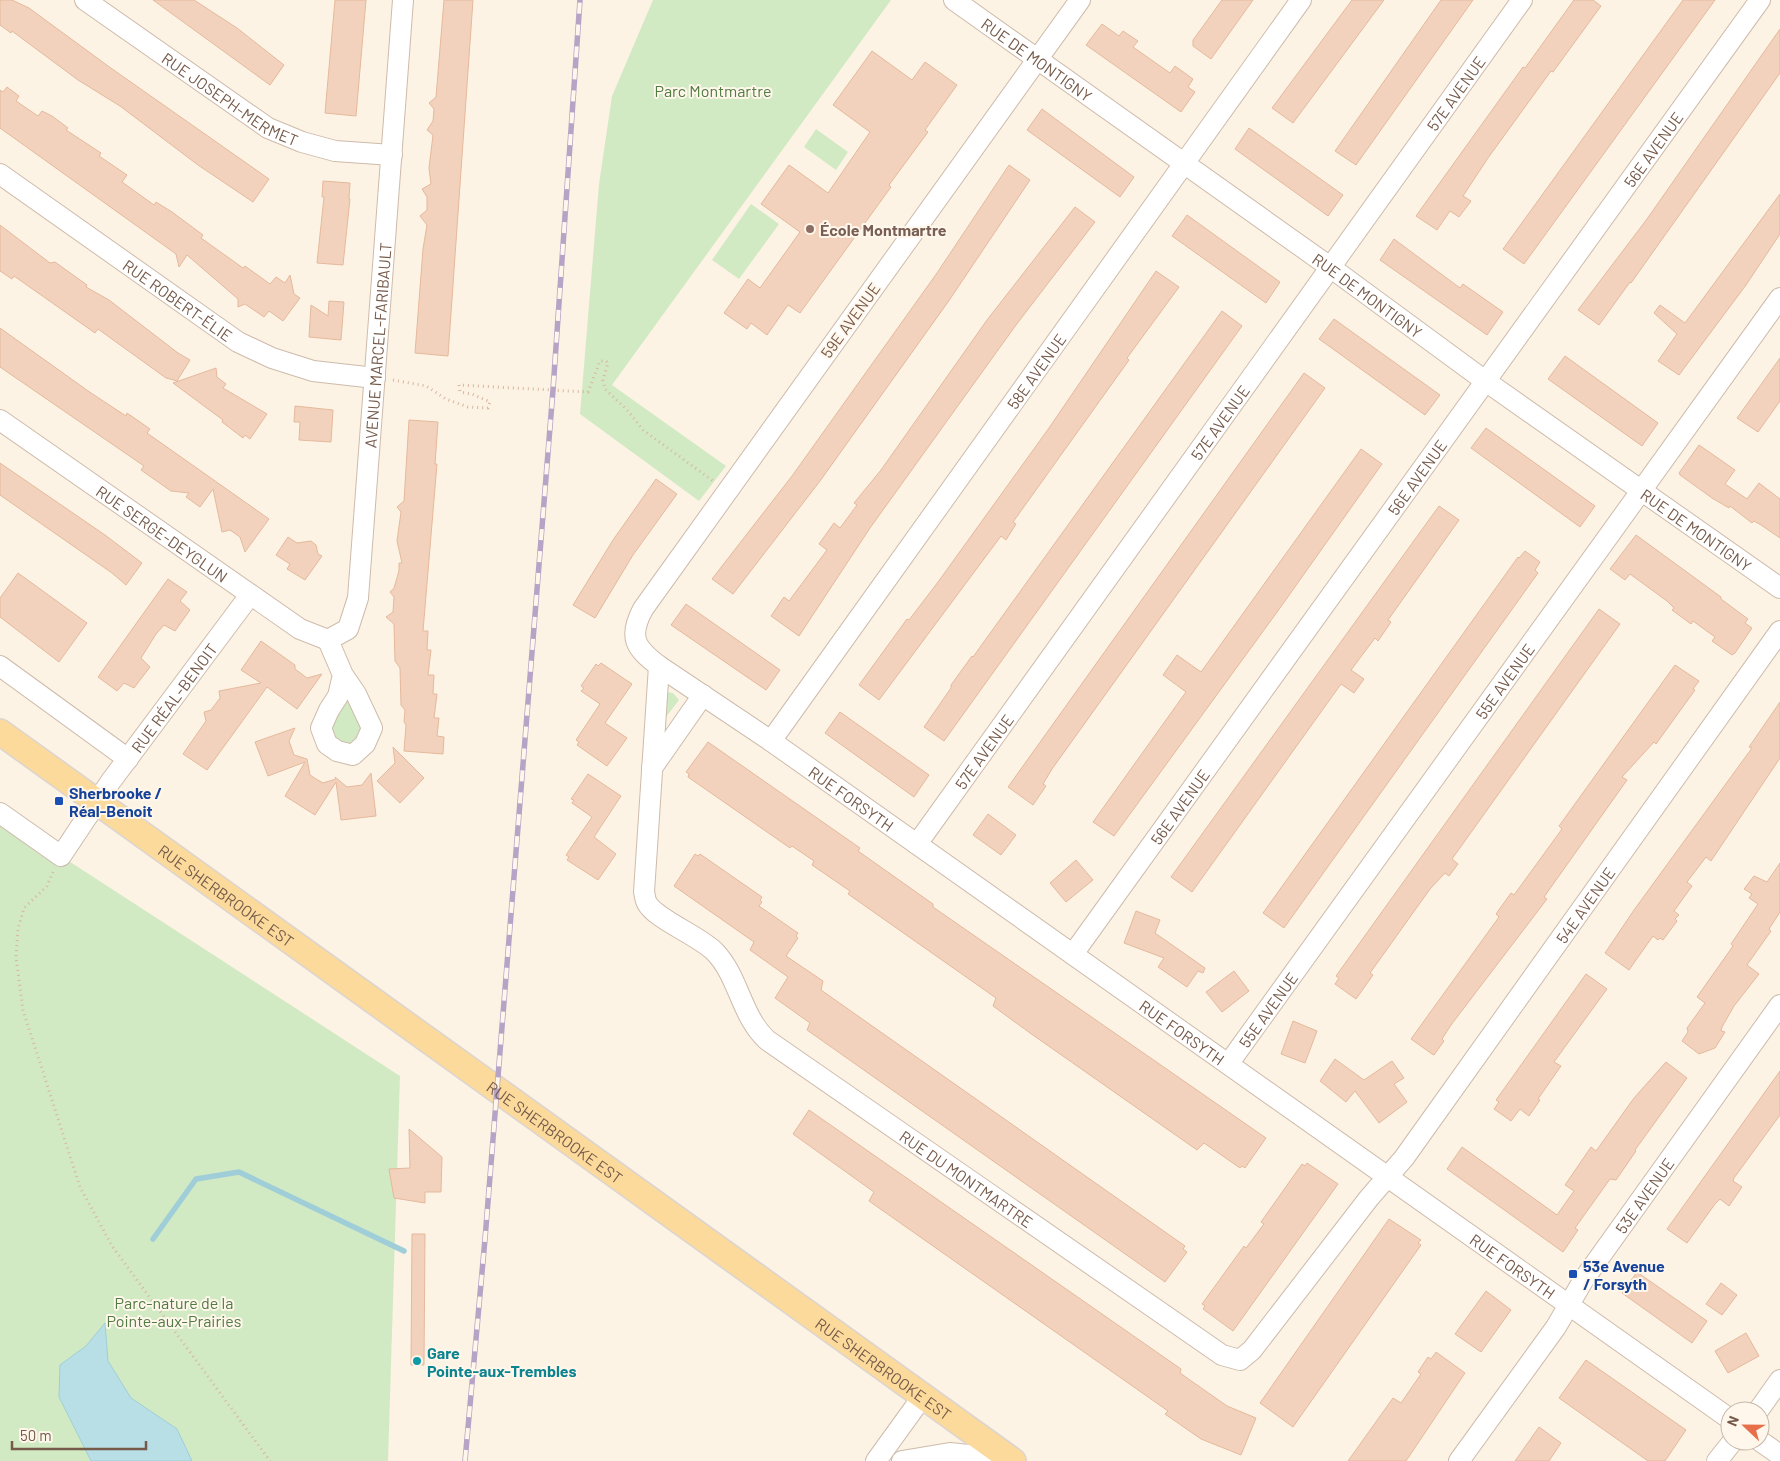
<svg xmlns="http://www.w3.org/2000/svg" width="1780" height="1461" viewBox="0 0 1780 1461" font-family="Barlow,sans-serif">
	<rect width="100%" height="100%" fill="#fcf3e4"/>
	<!-- green -->
	<path fill="#d2eac3" d="M653,0h238l-279,385 114,81 -27,35 -119,-87 19,-230 13,-88z
		M816,129l32,23 -12,18 -32,-23z
		M751,204l28,20 -40,55 -27,-19z
		M667,692l6,1 6,7 -13,17z
		M348,701l17,26 -13,18 -18,-4 -5,-18z
		M0,813l61,43 339,220 -12,385h-388z"/>
	<!-- water -->
	<path fill="#b9dfe6" stroke="#9fced8" d="M105,1323l3,38 23,37 46,31 15,32h-101l-32,-64 1,-32 26,-19z"/>
	<g fill="none" stroke-linecap="round" stroke-linejoin="round">
		<!-- stream -->
		<path stroke="#9fced8" stroke-width="5.5" d="M153,1239l43,-60 43,-7 165,79"/>
	</g>
	<!-- building -->
	<path fill="#f2d2bc" stroke="#e5b99c" d="M0,0h12l17,8 79,58 161,113 -16,23 -55,-37 -78,-59 -42,-26 -66,-49 -1,2 -11,-8z
		M153,0h41l43,28 47,37 -14,20z
		M335,0h31l-10,116 -31,-3z
		M444,0h29l-25,356 -33,-3 8,-104 4,-24 -7,-9 7,-6v-13l-5,-8 9,-5 -2,-16 4,-33 -6,-5 6,-9 1,-12 -5,-6 7,-6z
		M1222,0h31l-42,59 -18,-13v-6z
		M1352,0h32l-91,123 -21,-15z
		M1441,0h32l-117,165 -21,-14z
		M1574,0h19l8,6 -48,66 -2,-1 -63,87 -25,38 8,5 -12,16 -9,-6 -13,19 -21,-14 107,-149 2,1z
		M1683,0h32l-191,264 -21,-15z
		M1102,24l17,12 4,-5 15,10 -5,6 37,26 5,-7 18,13 -5,8 7,5 -14,20 -95,-67z
		M1780,29v44l-149,210 -1,-1 -31,43 -21,-15 69,-91z
		M872,51l40,29 13,-18 32,23 -32,45 3,2 -39,53 2,2 -91,126 -12,-8 -21,30 -16,-12 -4,6 -23,-16 24,-34 12,9 40,-56 -39,-28 28,-39 39,28 42,-61 -37,-27z
		M7,87l12,9 -3,5 22,15 4,-5 10,5 16,12 -2,2 35,23 -2,3 28,19 -5,7 32,23 2,-3 16,10 31,23 -2,3 42,30 2,-2 25,18 6,-7 9,6 5,-8 4,19 6,4 -17,23 -14,-10 -5,6 -19,-13 -7,3v-8l-51,-44 -8,12 -3,-13 -176,-126v-38l3,2z
		M1042,109l92,68 -14,20 -93,-67z
		M1249,128l94,67 -15,21 -93,-67z
		M1009,165l21,15 -82,122 -128,179 -87,113 -21,-15 80,-103 145,-203z
		M323,181l27,2 -1,16h1l-7,66 -26,-2 7,-66h-2z
		M1780,194v40l-34,51 -67,90 -21,-14 19,-27 -23,-21 6,-8 25,18z
		M1075,207l20,15 -79,103 -146,203 -71,108 -28,-20 13,-19 5,4 38,-51 -8,-6 15,-21 6,5 17,-23 -3,-2 27,-33 106,-150z
		M1187,215l93,67 -14,21 -94,-67z
		M0,225l50,38 5,-1 32,23 -1,2 23,13 69,53 12,7 -13,21 -11,-3 -68,-49 -3,4 -81,-57 -2,3 -12,-8z
		M1394,239l66,49 3,-4 40,28 -16,23 -107,-75z
		M1156,271l23,16 -52,71 2,2 -116,162 3,2 -10,16 -5,-4 -122,164 -20,-15 48,-66 2,1 29,-38 111,-154z
		M329,301l15,1 -3,38 -32,-3 2,-32 17,11z
		M1222,311l20,15 -298,415 -20,-14 27,-39v-3l21,-29 1,1z
		M1334,319l106,76 -15,20 -106,-76z
		M0,328l91,65 35,23 1,-3 23,16 -3,4 122,86 -24,33 -5,-15 -10,-7 -8,2 -9,-43 -13,18 -14,-10 3,-4 -18,-2 -30,-21 3,-4 -144,-99z
		M1565,356l93,67 -16,23 -94,-67z
		M1780,358v43l-22,31 -21,-14z
		M216,368l1,9 9,7 -3,4 44,26 -17,25 -5,-4 -2,3 -21,-16 1,-2 -50,-37z
		M1304,373l21,15 -273,381 -9,15 3,2 -13,19 -25,-18z
		M295,406l38,4 -2,32 -32,-2 1,-18h-6z
		M409,420l29,2 -3,42h2l-14,167h5l-1,19h4l-3,25h6l-1,19h4l-3,24h5l-2,18 7,1 -1,17 -39,-3 2,-26 -2,-3 1,-12 -4,-5 -1,-37 -5,-7 -1,-37 -8,-7 7,-5 1,-15 -4,-5 4,-4 5,-17v-8h3l-5,-22 4,-29 -4,-5 7,-6z
		M1486,428l109,78 -15,21 -109,-79z
		M1699,445l36,25 -10,14 22,15 12,-16 21,16v39l-19,-13 -7,-4 -2,2 -22,-17 -1,2 -17,-10 -32,-23 -1,-2z
		M1361,449l21,15 -102,144 -166,228 -21,-14 93,-130 -23,-17 14,-20 24,17z
		M0,463l105,72 37,28 -16,22 -14,-12 -112,-78z
		M656,479l21,15 -44,61 -38,63 -22,-13 40,-65z
		M1439,506l20,14 -71,100 3,2 -13,19 -3,-3 -24,32 13,9 -10,14 -13,-9 -149,208 -21,-15z
		M1636,535l85,62v2l27,20 -3,4 7,5 -17,25 -3,2 -20,-14 3,-4 -22,-16 -2,3 -19,-14 2,-2 -7,-7 -37,-27 -5,6 -15,-11z
		M288,537l9,6 14,-2 5,4 2,9 4,2 -17,24 -18,-11 3,-5 -14,-9z
		M1525,551l15,11 -5,8 3,3 -254,355 -21,-15 255,-356 1,1z
		M18,573l69,50 -28,39 -59,-45v-19z
		M168,579l19,13 -7,9 10,9 -15,21 -11,-6 -8,9 -15,24 9,9 -16,21 -10,-5 -7,8 -19,-14z
		M686,604l94,66 -14,20 -95,-65z
		M1599,609l21,15 -168,235 6,5 -9,12 -4,-3 -15,16 -60,84 3,2 -17,24 -21,-15 4,-6 -3,-2z
		M261,641l34,24v4l12,9 15,-4 -25,35 -30,-22 -60,83 -24,-16 23,-33 -2,-9 7,-2 9,-12 -1,-7 42,-8 -20,-13z
		M601,663l31,21 -27,39 22,15 -20,28 -30,-21 2,-3 -3,-2 24,-36 -19,-13 3,-3 -3,-2 15,-22 2,2z
		M1675,665l24,16 -6,8 2,1 -39,54 -2,-2 -32,35 5,3 -83,117 3,2 -96,126 -9,14 2,2 -10,14 -2,-1 -21,-15 88,-122 -3,-3 15,-21 3,2 48,-66 -3,-3z
		M1780,702v56l-69,103 -5,-4 -19,25 5,4 -18,25 5,4 -4,4 2,2 -14,19 -3,-2 -2,2 -5,-4 -24,34 -24,-17 29,-43 118,-162 -3,-1z
		M840,712l89,63 -15,22 -89,-64z
		M295,728l-6,13 5,14 13,4 3,16 6,4 7,4 13,-4 -1,-2 12,10 15,-2 9,-12 5,43 -35,4 -5,-38 -21,33 -30,-19 20,-34 -37,14 -13,-34z
		M708,742l152,106 -2,3 75,53v3l333,231 -21,30 -3,-2 -2,2 -36,-25 -7,7 -167,-117 -37,-27 3,-8 -148,-104 2,-3 -3,-2 -35,-24 2,-4 -22,-15 -2,2 -102,-71 1,-3 -3,-2z
		M393,747l31,31 -24,25 -23,-22 18,-18z
		M588,774l33,22 -27,41 22,17 -18,26 -31,-20 2,-3 -3,-2 26,-38 -20,-14 2,-3 -3,-1z
		M988,814l28,21 -15,20 -28,-20z
		M695,854l3,2 2,-2 62,43 -2,3 2,2 -3,4 39,27 -2,3 2,2 -12,18 37,25 -2,9 364,256 -2,3 4,3 -22,30 -358,-252 3,-7 -35,-25 13,-21 -38,-27 4,-8 -80,-56z
		M1076,860l17,20 -27,22 -16,-19z
		M1780,863v49l-11,17 2,2 -24,34 12,9 -25,32 -12,21 -1,4 4,1 -10,16 -16,6 -17,-13 6,-9 -1,-4 18,-25 -8,-6 36,-51 -2,-2 27,-40 -9,-6 3,-4 -8,-5 10,-13 13,6z
		M1136,911l24,9 -5,13 50,35 -2,5 -5,-2 -11,16 -29,-20 6,-9 -40,-15z
		M1234,971l15,20 -27,21 -16,-20z
		M1586,974l21,15 -53,73 7,4 -23,33 2,1 -11,16 -9,-7 -9,12 -17,-12 5,-7 -3,-2z
		M1293,1021l24,10 -12,32 -24,-9z
		M1335,1059l29,21 28,-19 12,17 -10,6 13,18 -28,21 -24,-32 -9,11 -26,-21z
		M1666,1062l21,16 -52,72 1,1 -20,29 -6,-1 -35,49 3,2 -15,22 -116,-83 15,-22 95,68 17,-24 -9,-6 26,-38 5,4 38,-53z
		M1780,1071v44l-46,63 -1,3 9,6 -13,19 -9,-7 -5,5 -28,39 -20,-14z
		M809,1110l372,259 -1,4 47,33 29,12 -15,37 -40,-16 -36,-25 3,-3 -299,-210 5,-9 -81,-58z
		M409,1129l33,28 -1,35h-16v11l-31,-5 -5,-29 21,-1z
		M1307,1163l31,21 -105,147 -30,-22 2,-3 -3,-2 42,-58 2,2 18,-24 -3,-2 41,-58 3,2z
		M1389,1219l32,21 -3,3 3,2 -128,182 -33,-24z
		M412,1234h13l-1,131h-13z
		M1637,1272l70,49 -15,22 -70,-50z
		M1721,1283l16,12 -15,20 -16,-11z
		M1486,1291l25,19 -30,42 -26,-18z
		M1746,1333l13,23 -31,17 -13,-22z
		M1436,1352l29,21 -59,88h-58l45,-63 8,5 20,-29 -3,-2 10,-15 3,2z
		M1586,1360l100,70 -21,31h-17l-89,-63z
		M1539,1427l22,16 -12,18h-34z"/>
	<g fill="none" stroke-linecap="round" stroke-linejoin="round">
		<defs>
			<g id="minor">
				<path id="s1" d="M85,0l183,128 34,14 33,9 57,4"/>
				<path id="s2" d="M954,0l376,267 154,113 296,208"/>
				<path id="s3" d="M1080,0l-437,609c-15,28 -8,39 16,57l112,75 959,678"/>
				<path id="s4" d="M0,174l238,168 34,16 41,13 62,7"/>
				<path id="s5" d="M0,420l300,209 28,11"/>
				<path d="M0,666l128,93"/>
				<path id="s6" d="M659,666l-15,226c1,3 1,8 3,11 8,16 53,33 68,49 24,25 26,64 52,88l455,315 18,5 12,-10 117,-152 35,-40 376,-527"/>
				<path id="s7" d="M343,675l-5,21 -9,14 -8,18 6,16 10,7 16,4 12,-11 7,-16 -16,-34 -13,-19 -15,-35 20,-11 10,-31 45,-598"/>
				<path id="s8" d="M771,741l530,-741"/>
				<path d="M652,768l51,-73"/>
				<path id="s9" d="M0,813l61,43 50,-75 139,-186"/>
				<path id="s10" d="M917,844l605,-844"/>
				<path id="s11" d="M1073,954l687,-954"/>
				<path id="s12" d="M1229,1063l551,-765"/>
				<path d="M1758,1411l22,-31"/>
				<path d="M1760,1441l20,14"/>
				<path d="M876,1461l47,-65"/>
				<path d="M902,1461l48,-8 62,7"/>
				<path id="s13" d="M1459,1461l97,-134 28,-48 196,-274"/>
				<path d="M1717,1461l16,-20"/>
			</g>
			<g id="major">
				<path id="s14" d="M0,732l1013,729"/>
			</g>
		</defs>
		<!-- minor casing -->
		<use href="#minor" stroke="#cebbab" stroke-width="22"/>
		<!-- major casing -->
		<use href="#major" stroke="#dbd4d0" stroke-width="28"/>
		<!-- path -->
		<path stroke="#d7b69f" stroke-width="3" stroke-dasharray="1 4" stroke-linecap="butt" d="M393,380l33,6 20,13 22,8 20,1 2,-6 -18,-8 -12,-2 -1,-7 129,7 12,-31h6l2,2 -5,17 2,9 23,22 15,19 70,51
			M53,872l-6,14 -23,22 -6,21 -2,28 7,53 57,177 32,59 158,215"/>
		<!-- minor -->
		<use href="#minor" stroke="#fff" stroke-width="20"/>
		<!-- major -->
		<use href="#major" stroke="#fbda9c" stroke-width="25"/>
		<defs>
			<path id="rail" d="M465,1461l20,-222 68,-849 27,-390"/>
		</defs>
		<!-- rail casing -->
		<use href="#rail" stroke="#b6a3c6" stroke-width="5.5"/>
		<!-- rail -->
		<use href="#rail" stroke="#fff7eb" stroke-width="4" stroke-dasharray="11" stroke-linecap="butt"/>
	</g>
	<!-- markers -->
	<circle fill="#8d6e63" stroke="#fff7eb" stroke-width="2" cx="810" cy="229" r="5"/>
	<g fill="#1a4fb4" stroke="#fff7eb" stroke-width="2">
		<rect x="54" y="796" width="10" height="10" rx="2.5"/>
		<rect x="1568" y="1269" width="10" height="10" rx="2.5"/>
	</g>
	<circle fill="#0f9aa8" stroke="#fff7eb" stroke-width="2" cx="417" cy="1361" r="5"/>
	<g text-anchor="middle" dominant-baseline="central" stroke-width="4" stroke-linejoin="round" paint-order="stroke">
		<!-- street labels -->
		<g font-size="16" fill="#755a4a" stroke="#fff7eb">
			<text stroke="none"><textPath href="#s2" startOffset="102">RUE DE MONTIGNY</textPath></text>
			<text stroke="none"><textPath href="#s10" startOffset="924">57E AVENUE</textPath></text>
			<text stroke="none"><textPath href="#s1" startOffset="176">RUE JOSEPH-MERMET</textPath></text>
			<text stroke="none"><textPath href="#s11" startOffset="992">56E AVENUE</textPath></text>
			<text stroke="none"><textPath href="#s2" startOffset="508">RUE DE MONTIGNY</textPath></text>
			<text stroke="none"><textPath href="#s4" startOffset="218">RUE ROBERT-ÉLIE</textPath></text>
			<text transform="translate(850 320) rotate(-54)">59E AVENUE</text>
			<text stroke="none"><textPath href="#s7" startOffset="545">AVENUE MARCEL-FARIBAULT</textPath></text>
			<text stroke="none"><textPath href="#s8" startOffset="455">58E AVENUE</textPath></text>
			<text stroke="none"><textPath href="#s10" startOffset="519">57E AVENUE</textPath></text>
			<text stroke="none"><textPath href="#s11" startOffset="588">56E AVENUE</textPath></text>
			<text stroke="none"><textPath href="#s2" startOffset="912">RUE DE MONTIGNY</textPath></text>
			<text stroke="none"><textPath href="#s5" startOffset="198">RUE SERGE-DEYGLUN</textPath></text>
			<text stroke="none"><textPath href="#s12" startOffset="471">55E AVENUE</textPath></text>
			<text stroke="none"><textPath href="#s9" startOffset="269">RUE RÉAL-BENOIT</textPath></text>
			<text stroke="none"><textPath href="#s10" startOffset="114">57E AVENUE</textPath></text>
			<text stroke="none"><textPath href="#s3" startOffset="1051">RUE FORSYTH</textPath></text>
			<text stroke="none"><textPath href="#s11" startOffset="182">56E AVENUE</textPath></text>
			<text stroke="none"><textPath href="#s14" startOffset="279">RUE SHERBROOKE EST</textPath></text>
			<text stroke="none"><textPath href="#s6" startOffset="1569">54E AVENUE</textPath></text>
			<text stroke="none"><textPath href="#s12" startOffset="66">55E AVENUE</textPath></text>
			<text stroke="none"><textPath href="#s3" startOffset="1456">RUE FORSYTH</textPath></text>
			<text stroke="none"><textPath href="#s14" startOffset="684">RUE SHERBROOKE EST</textPath></text>
			<text stroke="none"><textPath href="#s6" startOffset="668">RUE DU MONTMARTRE</textPath></text>
			<text stroke="none"><textPath href="#s13" startOffset="324">53E AVENUE</textPath></text>
			<text stroke="none"><textPath href="#s3" startOffset="1861">RUE FORSYTH</textPath></text>
			<text stroke="none"><textPath href="#s14" startOffset="1089">RUE SHERBROOKE EST</textPath></text>
		</g>
		<!-- park labels -->
		<g font-size="16" fill="#517b42" stroke="#fff7eb">
			<text x="713" y="90">Parc Montmartre</text>
			<text x="174" y="1302">Parc-nature de la<tspan x="174" dy="18">Pointe-aux-Prairies</tspan></text>
		</g>
		<!-- education labels -->
		<g font-size="16" font-weight="bold" fill="#785e54" stroke="#fff7eb" text-anchor="start">
			<text x="820" y="229">École Montmartre</text>
		</g>
		<!-- transit labels -->
		<g font-size="16" font-weight="bold" fill="#164399" stroke="#fff7eb" text-anchor="start">
			<text x="69" y="792">Sherbrooke /<tspan x="69" dy="18">Réal-Benoit</tspan></text>
			<text x="1583" y="1265">53e Avenue<tspan x="1583" dy="18">/ Forsyth</tspan></text>
		</g>
		<!-- culture labels -->
		<g font-size="16" font-weight="bold" fill="#0d838f" stroke="#fff7eb" text-anchor="start">
			<text x="427" y="1352">Gare<tspan x="427" dy="18">Pointe-aux-Trembles</tspan></text>
		</g>
	</g>
	<!-- north arrow -->
	<g transform="translate(1745 1426) rotate(292)"><circle r="24" fill="#fff7eb" stroke="#c8b8ab"/>
	<path d="M0-4L9 19L0 12L-9 19Z" fill="#e76f49"/>
	<text y="-8" font-size="14" font-weight="bold" text-anchor="middle" fill="#755a4a">N</text>
	</g>
	<!-- scale -->
	<path d="M12 1441v8h134v-8" fill="none" stroke="#755a4a" stroke-width="2.5"/>
	<text x="20" y="1441" font-size="15" fill="#755a4a" stroke="#fff7eb" stroke-width="4" paint-order="stroke">50 m</text>
</svg>
